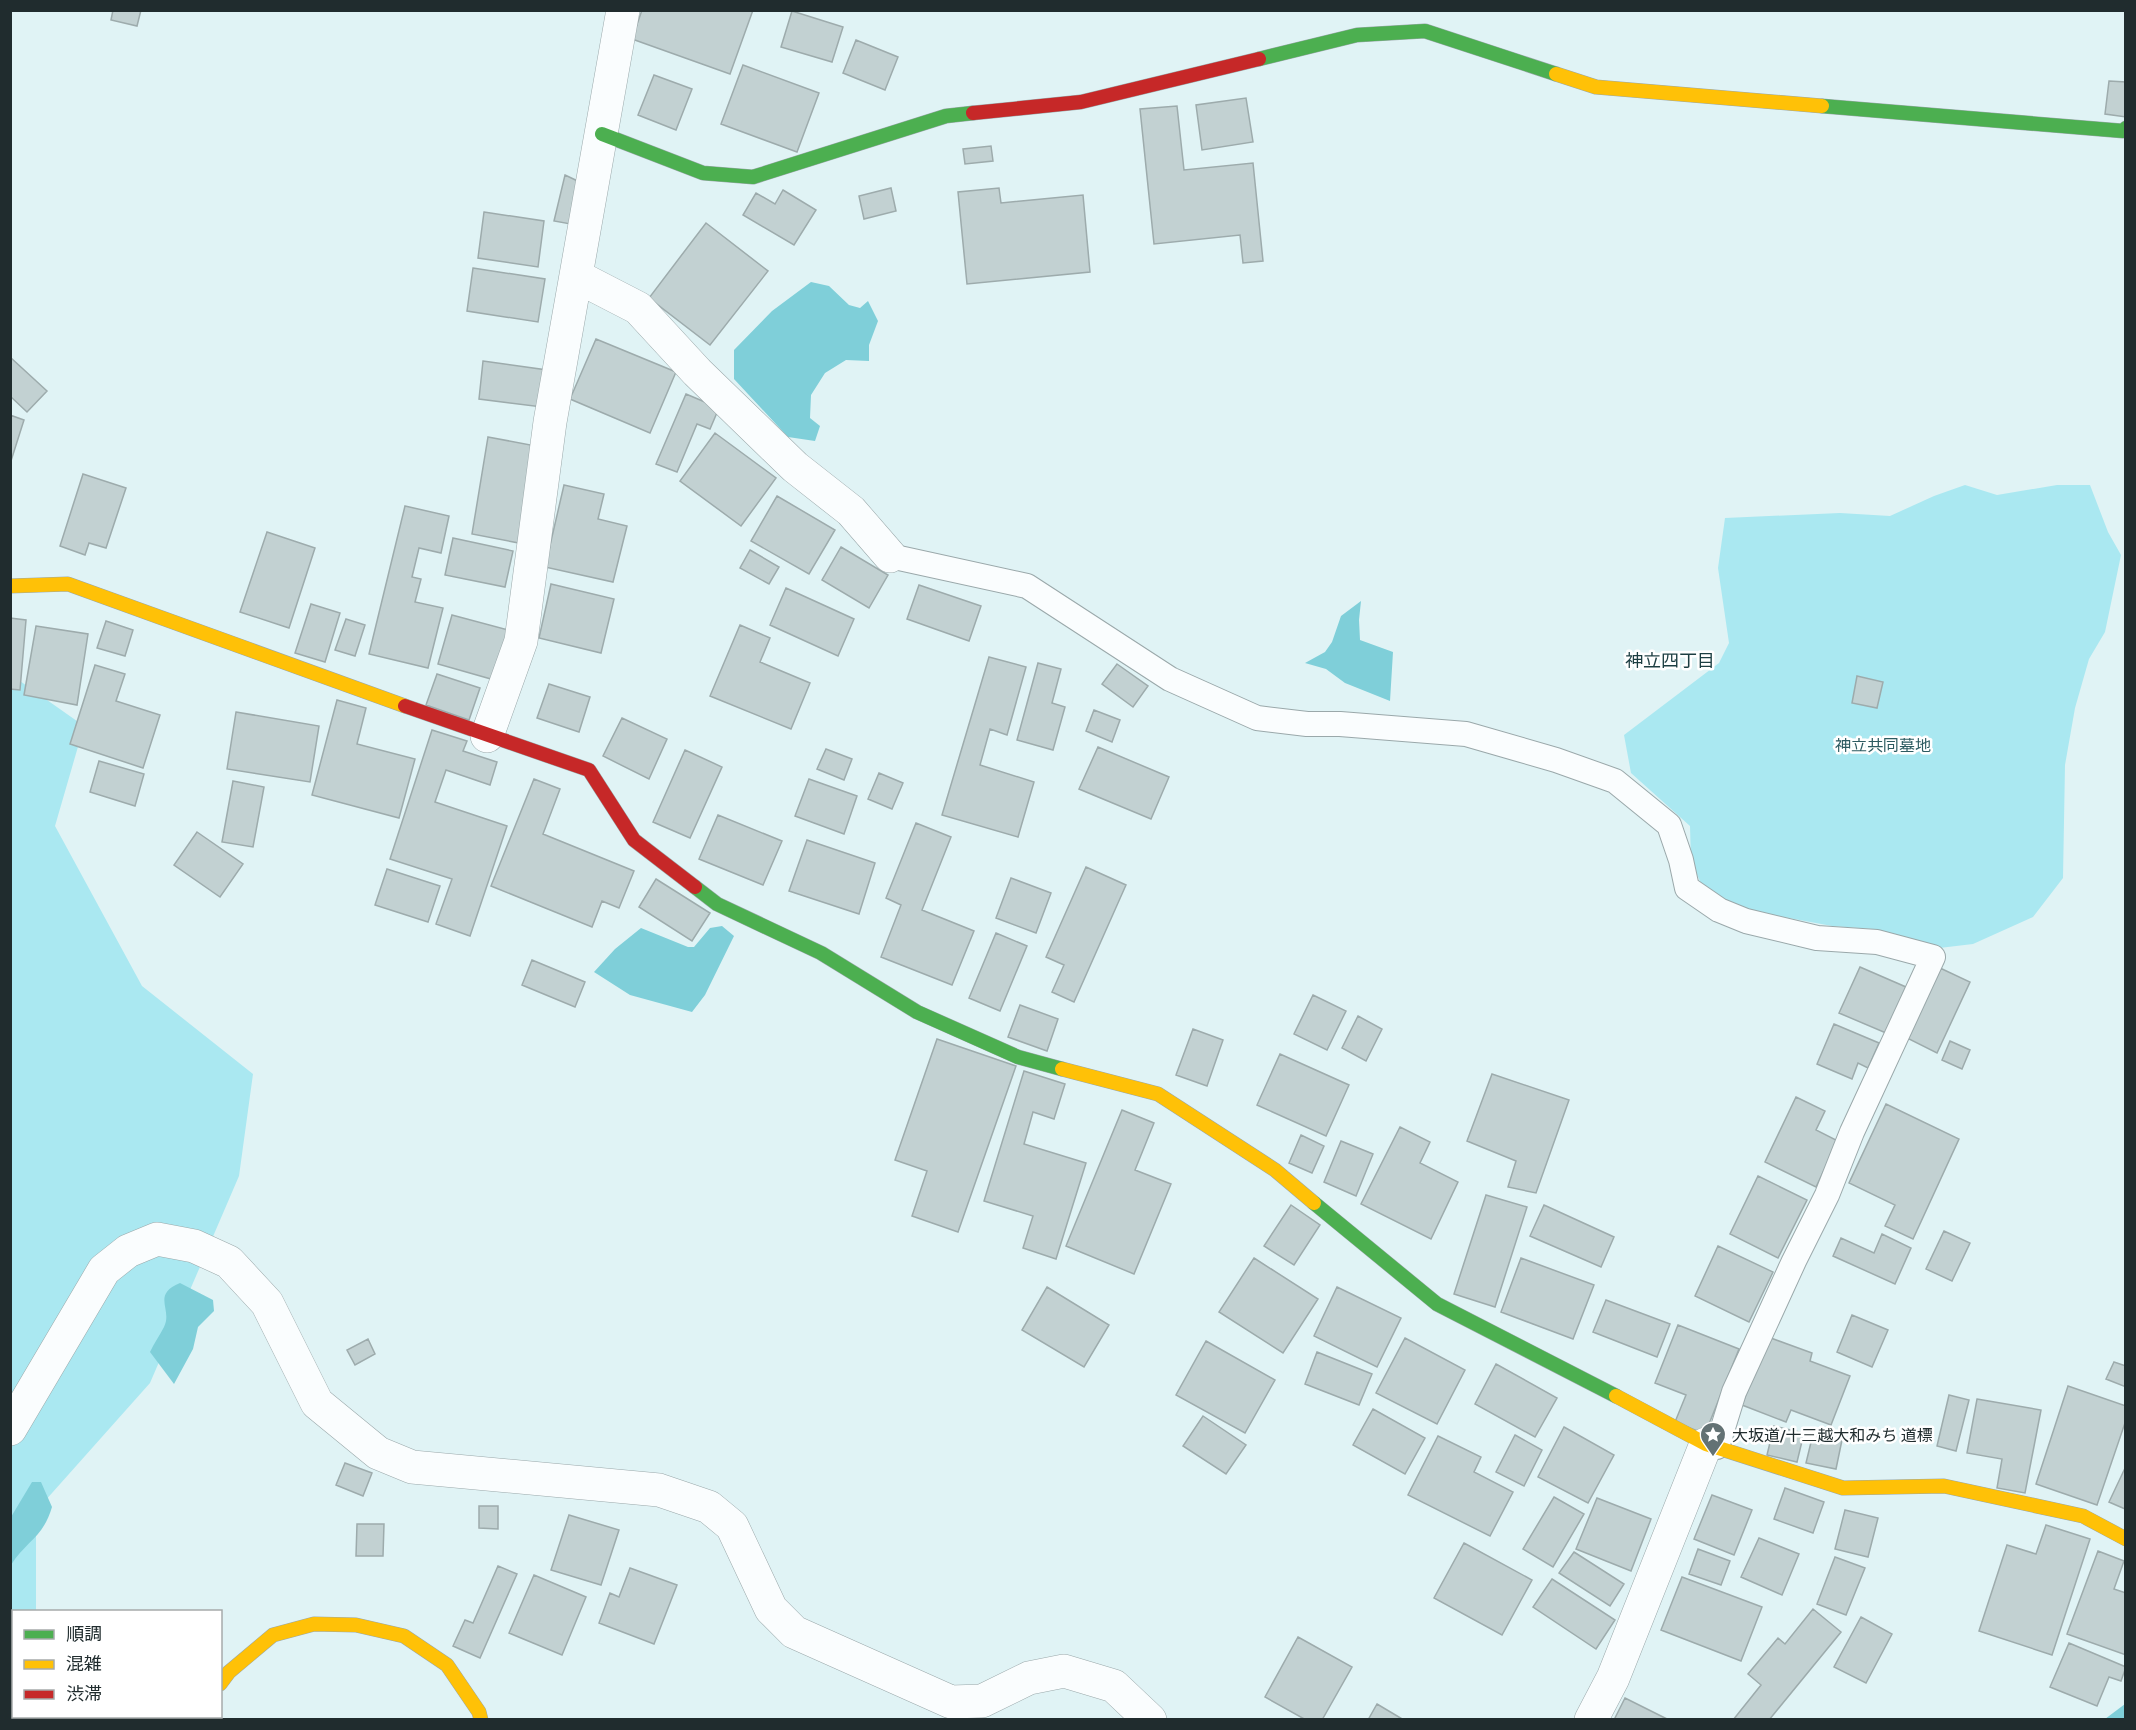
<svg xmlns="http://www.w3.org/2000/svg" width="2136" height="1730" viewBox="0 0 2136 1730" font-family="Cabin,'Noto Sans JP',sans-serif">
	<rect width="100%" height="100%" fill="#e0f3f5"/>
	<!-- green -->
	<path fill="#aae8f1" d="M1965,485l32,10 60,-10h33l18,47 13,23 -16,77 -16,27 -14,49 -10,57 -2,113 -30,39 -60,27 -42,5 -58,-20 -41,-3 -103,-19 -26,-19 -12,-27 -1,-35 -59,-53 -7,-38 95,-72 10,-20 -11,-75 7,-50 115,-5 50,3 44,-20z
		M10,674l74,52 -29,100 87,160 111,88 -14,102 -89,207 -114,128v100l-22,1v104l34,1v3l-38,-1z"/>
	<!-- water -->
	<path fill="#7fcfd9" d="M811,282l18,4 20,19 11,3 8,-7 10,20 -9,24v16l-23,-1 -21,13 -14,22 -1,23 10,8 -5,15 -27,-4 -54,-58v-29l38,-39z
		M1361,601l-2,19 1,20 33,12 -3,49 -45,-18 -19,-14 -21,-6 20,-11 7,-10 9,-26z
		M722,926l12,10 -29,59 -13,17 -62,-17 -36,-23 21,-23 26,-21 47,19h6l16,-19z
		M180,1283l33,17 1,11 -16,16 -5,22 -19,35 -24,-32c4,-9 10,-17 14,-25 9,-18 -13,-32 16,-44z
		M32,1482h9l11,25c-9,31 -26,34 -41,58v-48z
		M2125,1704v15h-20z"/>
	<!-- building -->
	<path fill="#c2d1d2" stroke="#9dabac" stroke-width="1.5" d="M113,10h28l-4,16 -26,-6z
		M642,10h111l-23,64 -98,-35z
		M792,11l51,16 -11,35 -51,-15z
		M856,40l42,17 -13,33 -42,-17z
		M743,65l76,28 -22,59 -76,-28z
		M654,75l38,14 -16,41 -38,-15z
		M2109,81l17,1v35l-21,-3z
		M1246,98l7,44 -51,8 -6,-45z
		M1177,106l7,64 69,-7 10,98 -20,2 -3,-28 -86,9 -14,-135z
		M991,146l2,15 -28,3 -2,-15z
		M565,175l19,9 -8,41 -22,-4z
		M891,188l5,23 -32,8 -5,-23z
		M999,188l2,15 82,-8 7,77 -123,12 -9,-92z
		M783,190l33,20 -22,35 -51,-30 13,-22 19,11z
		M484,212l60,9 -6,46 -60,-9z
		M706,223l62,48 -58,74 -61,-47z
		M473,268l72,11 -7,43 -71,-11z
		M596,339l80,33 -26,61 -80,-34z
		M10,357l37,34 -20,21 -17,-16z
		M483,361l64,9 -5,37 -63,-8z
		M686,394l33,14 -9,21 -13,-5 -20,48 -21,-8z
		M10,415l14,5 -14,44z
		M715,433l61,45 -35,48 -61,-45z
		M488,437l48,9 -17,97 -47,-9z
		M83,474l43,14 -20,60 -17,-5 -4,12 -25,-9z
		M564,485l40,9 -6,25 29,7 -14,56 -68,-15z
		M777,496l58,34 -26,44 -58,-33z
		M405,506l44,10 -8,37 -22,-5 -7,29 9,2 -6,23 28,6 -15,60 -59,-14z
		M267,532l48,16 -26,80 -49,-16z
		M453,538l60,13 -8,36 -60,-12z
		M841,547l47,28 -19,33 -47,-28z
		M750,550l29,17 -10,17 -29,-16z
		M551,584l63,15 -13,54 -62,-15z
		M919,585l62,21 -12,35 -62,-22z
		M786,588l68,31 -16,37 -68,-31z
		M311,604l29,9 -15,49 -30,-9z
		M452,615l60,16 -14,50 -60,-17z
		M10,618l16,2 -6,70 -10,-1z
		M346,619l19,6 -10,31 -20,-6z
		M106,621l27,9 -8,26 -28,-8z
		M740,625l30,13 -10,24 50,21 -19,46 -81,-33z
		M36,626l52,8 -11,71 -53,-10z
		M989,657l37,10 -19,68 -17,-6 -10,36 54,17 -16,55 -76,-22z
		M1038,663l23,6 -9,34 13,4 -12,43 -36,-10z
		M1117,664l31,22 -15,21 -31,-23z
		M95,665l30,9 -9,27 44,14 -17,53 -73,-24z
		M437,674l43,14 -11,32 -43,-15z
		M1857,676l26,6 -6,26 -25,-5z
		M549,684l41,13 -11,35 -42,-14z
		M337,700l29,8 -9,36 58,15 -16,59 -87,-23z
		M1094,710l26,10 -8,22 -26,-11z
		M236,712l83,14 -9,56 -83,-13z
		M622,718l45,21 -18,40 -46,-23z
		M432,730l35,11 -4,10 34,11 -7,23 -44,-15 -11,32 72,24 -37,110 -34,-12 16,-45 -62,-20z
		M1098,747l71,30 -18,42 -72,-30z
		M826,749l26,10 -8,21 -27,-11z
		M685,750l37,17 -32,71 -37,-16z
		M99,761l45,13 -9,32 -45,-14z
		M879,773l24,10 -11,26 -24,-10z
		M534,779l26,10 -17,45 91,37 -15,37 -17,-7 -10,26 -101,-41z
		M809,779l48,17 -13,38 -49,-18z
		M233,781l31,6 -11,60 -31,-5z
		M718,815l64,26 -19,44 -64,-26z
		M916,823l35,14 -29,73 52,21 -22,54 -71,-28 20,-52 -15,-7z
		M197,832l46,32 -23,33 -46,-32z
		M807,840l68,23 -16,51 -70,-23z
		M1086,867l40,18 -52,117 -22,-10 12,-27 -18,-8z
		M387,869l53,17 -12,36 -53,-17z
		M1011,878l40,15 -15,40 -40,-15z
		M656,879l54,34 -18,28 -53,-34z
		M996,933l31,13 -27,65 -31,-13z
		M532,960l53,22 -10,25 -53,-22z
		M1860,967l46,20 -20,46 -47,-20z
		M1940,968l30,14 -33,71 -30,-15z
		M1313,995l33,16 -19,39 -33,-16z
		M1020,1005l38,14 -11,32 -39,-14z
		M1358,1016l24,13 -16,32 -24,-13z
		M1834,1024l45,19 -11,25 -10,-5 -6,16 -35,-15z
		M1193,1029l30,11 -16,46 -31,-11z
		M937,1039l79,27 -58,166 -46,-16 15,-45 -32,-11z
		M1950,1041l20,9 -8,19 -20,-9z
		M1280,1054l69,31 -23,51 -69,-31z
		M1024,1071l41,13 -11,35 -21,-7 -9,32 62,19 -30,96 -33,-11 10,-32 -49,-15z
		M1492,1074l77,26 -33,93 -28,-6 8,-26 -49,-20z
		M1796,1097l29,14 -9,19 22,11 -22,46 -51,-25z
		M1886,1104l73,35 -46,100 -28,-13 10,-21 -46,-22z
		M1122,1110l32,13 -19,47 36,14 -37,90 -68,-28z
		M1400,1127l30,15 -10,21 38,19 -27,57 -70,-35z
		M1301,1135l23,11 -12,27 -23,-10z
		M1341,1141l32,13 -17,42 -32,-14z
		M1758,1176l49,24 -29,58 -48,-24z
		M1486,1195l41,12 -32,100 -41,-13z
		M1291,1205l29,20 -26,40 -30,-19z
		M1544,1205l70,32 -13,30 -71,-31z
		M1944,1231l26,12 -18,38 -26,-12z
		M1882,1234l29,14 -16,36 -62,-28 8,-18 33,15z
		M1718,1246l55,26 -24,50 -54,-26z
		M1254,1258l64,41 -35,54 -64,-41z
		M1521,1258l73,27 -21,54 -72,-27z
		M1047,1287l62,38 -25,42 -62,-37z
		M1337,1287l64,31 -24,49 -63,-31z
		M1606,1300l64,24 -13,33 -64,-25z
		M1852,1315l36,15 -16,37 -35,-15z
		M1678,1325l61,24 -34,85 -30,-12 11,-27 -31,-12z
		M1768,1337l44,16 -2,8 40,15 -19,49 -40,-15 -5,12 -44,-17z
		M1405,1338l60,32 -28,54 -61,-31z
		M368,1339l7,15 -20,11 -8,-15z
		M1206,1341l69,39 -30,53 -69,-38z
		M1317,1352l55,22 -13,31 -54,-21z
		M2114,1362l12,4v21l-20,-8z
		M1496,1364l61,34 -22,39 -60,-33z
		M2068,1386l58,20v14l-29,85 -61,-21z
		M1949,1395l20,5 -13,51 -19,-5z
		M1977,1399l64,11 -16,83 -28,-5 5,-29 -35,-6z
		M1373,1409l52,29 -20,36 -52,-29z
		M1203,1416l43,29 -20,29 -43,-28z
		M1774,1426l30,7 -7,29 -30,-7z
		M1564,1427l50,28 -26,48 -50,-26z
		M1813,1434l29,6 -6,29 -30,-6z
		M1515,1435l27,15 -18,36 -28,-14z
		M1438,1436l43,21 -7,15 39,20 -23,44 -82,-41z
		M345,1463l27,10 -9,23 -27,-11z
		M2126,1466v43h-1l-16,-7z
		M1785,1488l39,14 -11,31 -39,-14z
		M1712,1495l40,15 -18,45 -40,-16z
		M1554,1497l30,17 -31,53 -30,-18z
		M1597,1498l54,21 -20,52 -55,-22z
		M479,1506h19v23l-19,-1z
		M1845,1510l33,8 -10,39 -33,-8z
		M569,1515l50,15 -18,55 -50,-15z
		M357,1524h27l-1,32h-27z
		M2046,1525l44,14 -38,116 -73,-24 28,-86 29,9z
		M1759,1538l40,16 -17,41 -41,-18z
		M1464,1543l68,37 -30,55 -68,-37z
		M1698,1549l32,12 -9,24 -32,-11z
		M2098,1551l26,10 -10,28 12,4v62l-59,-21z
		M1574,1552l50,32 -14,22 -51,-33z
		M1835,1557l30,11 -19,47 -29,-11z
		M498,1566l19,8 -37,84 -27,-12 12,-26 8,3z
		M630,1568l47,17 -23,59 -55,-21 11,-30 9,4z
		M534,1575l52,22 -24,58 -53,-22z
		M1682,1577l80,30 -21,54 -80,-31z
		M1552,1579l63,41 -19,29 -63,-42z
		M1813,1609l28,23 -72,88h-36l28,-35 -13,-11 30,-36 7,6z
		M1861,1617l31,17 -26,49 -32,-16z
		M1298,1637l54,30 -30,53h-16l-41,-23z
		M2069,1643l57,24 -5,14 -12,-4 -12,29 -47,-19z
		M1625,1698l44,22h-55z
		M1377,1704l27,16h-36z"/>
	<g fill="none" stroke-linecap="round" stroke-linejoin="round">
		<defs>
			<path id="lane" d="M890,556l137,30 143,93 87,39 50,6h33l126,10 90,26 59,21 54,44 12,35 6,28 32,22 27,11 71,17 60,4 56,15 -81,175 -25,63 -33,66 -60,131 -17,55"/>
			<path id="street" d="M576,276l62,32 59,64 98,95 56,44 39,45
				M487,736l34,-95 29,-219 73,-412
				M10,1429l94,-159 24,-19 29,-12 37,7 35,16 38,41 50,100 61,50 34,14 247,23 50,17 23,19 39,83 23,23 157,70 31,-1 47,-23 35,-7 50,15 36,34
				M1591,1720l22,-42 93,-234"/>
			<path id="fast" d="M1259,59l98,-24 68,-4 131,43
				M1822,106l301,25 3,-3
				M602,134l101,39 50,4 193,-61 27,-3
				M695,887l22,17 104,49 96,59 101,45 44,12
				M1314,1203l123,101 179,92
				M199,1720l1,-4"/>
			<path id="slow" d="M1556,74l40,13 226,19
				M10,586l58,-2 337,122
				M1062,1069l96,25 117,76 39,33
				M1616,1396l90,48 137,44 101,-2 139,30 43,23
				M220,1684l9,-12 44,-37 41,-11 42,1 48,11 43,29 32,47 2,8"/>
			<path id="jam" d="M973,113l108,-11 178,-43
				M405,706l184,64 45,70 61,47"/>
		</defs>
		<!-- lane casing -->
		<use href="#lane" stroke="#9aa8aa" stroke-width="26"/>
		<!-- street casing -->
		<use href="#street" stroke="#9aa8aa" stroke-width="34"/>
		<!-- fast casing -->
		<use href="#fast" stroke="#9aa8aa" stroke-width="15"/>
		<!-- slow casing -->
		<use href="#slow" stroke="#9aa8aa" stroke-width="15"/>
		<!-- jam casing -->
		<use href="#jam" stroke="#9aa8aa" stroke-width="15"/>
		<!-- lane -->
		<use href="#lane" stroke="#fafdfe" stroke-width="24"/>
		<!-- street -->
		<use href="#street" stroke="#fafdfe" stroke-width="33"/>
		<!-- fast -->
		<use href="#fast" stroke="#4caf50" stroke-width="14"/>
		<!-- slow -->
		<use href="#slow" stroke="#ffc107" stroke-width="14"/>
		<!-- jam -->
		<use href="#jam" stroke="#c62828" stroke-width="14"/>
	</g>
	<!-- icons -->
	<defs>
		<symbol id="sight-pin" viewBox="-11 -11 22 30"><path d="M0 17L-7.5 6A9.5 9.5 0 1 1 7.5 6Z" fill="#637274" stroke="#fff"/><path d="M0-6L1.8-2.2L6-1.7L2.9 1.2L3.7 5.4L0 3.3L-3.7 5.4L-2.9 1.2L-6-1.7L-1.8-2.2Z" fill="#fff"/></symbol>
	</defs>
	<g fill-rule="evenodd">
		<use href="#sight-pin" x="1698" y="1420" width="30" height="40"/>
	</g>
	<g text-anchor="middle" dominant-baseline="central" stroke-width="5" stroke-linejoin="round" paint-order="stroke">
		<!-- park labels -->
		<g font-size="16" fill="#2d5b61" stroke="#fff">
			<text x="1883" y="745">神立共同墓地</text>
		</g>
		<!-- poi labels -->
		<g font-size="16" fill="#202c2e" stroke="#fff" text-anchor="start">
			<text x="1732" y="1435">大坂道/十三越大和みち 道標</text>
		</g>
		<!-- neighbourhood labels -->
		<g font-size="18" fill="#1c3e42" stroke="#fff">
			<text x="1670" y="661">神立四丁目</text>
		</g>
	</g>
	<!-- border -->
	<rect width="2136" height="1730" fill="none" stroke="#202c2e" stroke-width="24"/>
	<!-- legend -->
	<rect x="12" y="1610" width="210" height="108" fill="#ffffff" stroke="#a6abab" stroke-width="1.5"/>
	<rect x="24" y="1630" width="30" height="9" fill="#4caf50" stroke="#a6abab" stroke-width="1.5"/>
	<text x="66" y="1640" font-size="18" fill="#202c2e">順調</text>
	<rect x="24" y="1660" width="30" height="9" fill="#ffc107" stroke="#a6abab" stroke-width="1.5"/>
	<text x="66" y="1670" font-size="18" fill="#202c2e">混雑</text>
	<rect x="24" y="1690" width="30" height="9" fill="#c62828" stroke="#a6abab" stroke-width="1.5"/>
	<text x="66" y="1700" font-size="18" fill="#202c2e">渋滞</text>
</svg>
